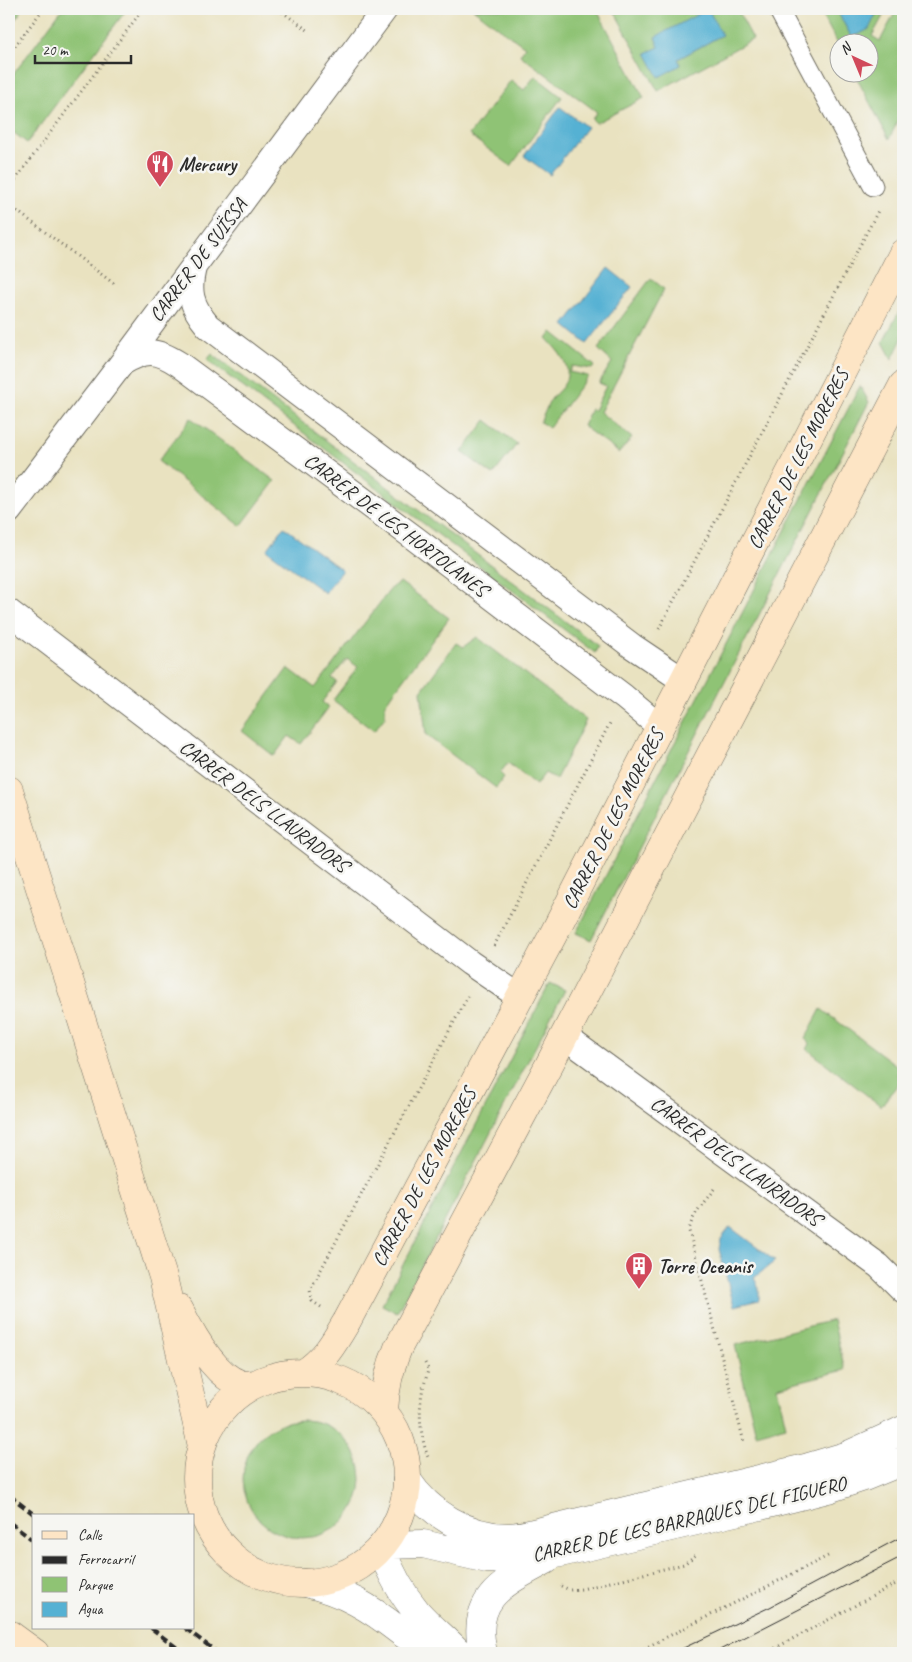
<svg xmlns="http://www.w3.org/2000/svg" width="912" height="1662" viewBox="0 0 912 1662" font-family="Caveat,sans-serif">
	<rect width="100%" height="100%" fill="#f6f6f2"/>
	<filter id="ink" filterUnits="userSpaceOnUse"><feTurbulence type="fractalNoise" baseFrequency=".02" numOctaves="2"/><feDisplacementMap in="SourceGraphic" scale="10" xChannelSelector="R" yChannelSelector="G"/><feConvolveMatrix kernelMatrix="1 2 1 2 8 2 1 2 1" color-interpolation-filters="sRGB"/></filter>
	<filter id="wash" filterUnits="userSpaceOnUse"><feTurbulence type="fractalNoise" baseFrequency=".0096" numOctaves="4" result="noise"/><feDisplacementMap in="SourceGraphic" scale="20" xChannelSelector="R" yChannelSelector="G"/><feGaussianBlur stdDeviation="1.12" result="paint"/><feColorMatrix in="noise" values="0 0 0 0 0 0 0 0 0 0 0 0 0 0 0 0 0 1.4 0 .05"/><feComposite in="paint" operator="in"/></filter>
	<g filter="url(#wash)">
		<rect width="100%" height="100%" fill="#e9e2c0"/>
		<!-- green -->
		<path fill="#8fc374" stroke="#5d7750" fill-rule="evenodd" d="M9,9h14l-14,19z
			M62,9h65l-100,134 -18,-14v-49z
			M473,9h125l-1,1 47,88 -48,25 -4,-4 5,-7 -77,-57 5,-8z
			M613,9h124l16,30 -95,52zM722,35l-44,24 3,6 -34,-12 13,-6 -5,-9z
			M819,9h17l16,29 16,-9 11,-20h8l-15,27 8,5 17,-32h6v102l-14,28 -35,-66 16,-1v-30h-30l-1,4z
			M535,76l27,21 -51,69 -42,-31 42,-55 13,10z
			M651,278l13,11 -64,123 32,26 -13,15 -36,-27 8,-17 3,1 12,-24 -7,-3 13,-21 -14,-13z
			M903,304v33l-11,22 -9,-17z
			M552,332l43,34 -3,3 -20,-3 -3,6 19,4 -39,52 -9,-6c4,-7 6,-14 10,-21 3,-6 9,-9 13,-15 12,-18 -4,-34 -16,-47z
			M212,354l386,292 -3,7 -388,-293z
			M860,386l9,16 -278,538 -15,-7z
			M191,418l84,63 -34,45 -83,-65z
			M486,420l31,24 -24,31 -31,-23z
			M400,582l49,36 -64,86v13l-11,14 -41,-31 25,-33 -11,-8 -15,19 5,4 -15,20 7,5 -28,37 -12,-8 -15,20 -32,-25 46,-63 27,20 77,-101z
			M477,637l109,83 -30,59 -11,-6 -9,12 -28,-22 -8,10 4,4 -8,11 -70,-53 -5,-44 35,-48 7,4z
			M550,983l15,7 -168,323 -15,-8z
			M821,1009l79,59 -3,7 5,4 -21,27 -74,-57 3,-5 -5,-5z
			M833,1320l12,50 -68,17 9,39 -30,8 -21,-89z
			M243 1479a59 59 0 1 1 118 0a59 59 0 1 1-118 0Z"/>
		<!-- water -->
		<path fill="#55b1d3" stroke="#406e7f" d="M708,9l14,26 -44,24 3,6 -22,12 -13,-24 13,-6 -4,-10z
			M836,9h40l1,3 -8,17 -17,9z
			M560,107l27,20 -37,48 -26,-19z
			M608,268l24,19 -45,57 -23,-19z
			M284,527l58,43 -17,23 -58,-43z
			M730,1227l45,34 -21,17 5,10v12l-25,6 -15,-57 2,-10z"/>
	</g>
	<g filter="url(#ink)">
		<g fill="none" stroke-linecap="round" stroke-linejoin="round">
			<defs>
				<path id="pedestrian" d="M778,9l95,177"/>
				<path id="minor" d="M194,266c-7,25 -3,40 14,60l424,320 52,35
					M122,363c24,-14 34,-14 57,1l234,173 211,160 36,30
					M9,511l113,-148 263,-354
					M9,612l461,351 50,34
					M564,1036l315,230 24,24"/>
				<path id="tertiary" d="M407,1480c22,33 60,57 101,57 14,0 29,-5 42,-8l259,-62 37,-11 57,-26
					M383,1545l40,-1 64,15 21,1 48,-6 196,-46 76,-19 36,-12 39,-16
					M381,1548c9,24 20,45 36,64 13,15 29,27 42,41
					M306,1583c40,10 63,24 95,49 10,7 20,13 28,21
					M483,1653c-13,-56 21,-70 63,-93"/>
				<path id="secondary" d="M9,790l154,487 39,169
					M179,1309c12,24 35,66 61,75 4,2 10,0 15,0
					M304,1373c21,-14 30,-30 43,-52l206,-386 350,-682
					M197 1478a105 105 0 1 1 210 0a105 105 0 1 1-210 0Z
					M384,1411c1,-22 5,-42 14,-63l151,-283 354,-680
					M9,1634l26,19"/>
			</defs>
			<!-- pedestrian casing -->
			<use href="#pedestrian" stroke="#6e6b5f" stroke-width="21"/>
			<!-- minor casing -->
			<use href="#minor" stroke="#6e6b5f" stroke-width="27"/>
			<!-- tertiary casing -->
			<use href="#tertiary" stroke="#6e6b5f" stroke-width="29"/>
			<!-- secondary casing -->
			<use href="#secondary" stroke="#6e6b5f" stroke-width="29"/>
			<!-- path -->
			<path stroke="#6e6b5f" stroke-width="3" stroke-dasharray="1 4" stroke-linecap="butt" d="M278,9l31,22
				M9,54l34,-45
				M897,175l6,-13
				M9,188l134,-179
				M9,205l108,81
				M659,629l219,-418
				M494,946l116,-223
				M714,1189c-10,14 -22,25 -25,42l55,211
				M321,1307l-9,-6 -2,-11 158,-294
				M425,1363l3,6c-1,7 -3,13 -5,19 -5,22 -3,48 5,69
				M561,1586l9,4 12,-1 102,-25 13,-10
				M635,1653l195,-98
				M766,1653l137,-73"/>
			<!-- pedestrian -->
			<use href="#pedestrian" stroke="#fff" stroke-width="19"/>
			<!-- minor -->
			<use href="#minor" stroke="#fff" stroke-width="25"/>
			<!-- tertiary -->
			<use href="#tertiary" stroke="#fff" stroke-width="28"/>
			<!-- secondary -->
			<use href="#secondary" stroke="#fde5c5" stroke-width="28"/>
			<!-- tram -->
			<path stroke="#2b2b2b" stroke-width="1" d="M673,1653l97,-46 133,-71
				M714,1653l189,-97"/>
			<!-- rail -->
			<path stroke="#2b2b2b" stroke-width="4" stroke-dasharray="8 4" stroke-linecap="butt" d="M9,1495l27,21
				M9,1522l25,19
				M151,1628l33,25
				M185,1628l33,25"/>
		</g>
	</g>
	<!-- icons -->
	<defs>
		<symbol id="restaurant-pin" viewBox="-11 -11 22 30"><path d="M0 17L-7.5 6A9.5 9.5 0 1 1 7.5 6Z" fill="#d1495b" stroke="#f6f6f2"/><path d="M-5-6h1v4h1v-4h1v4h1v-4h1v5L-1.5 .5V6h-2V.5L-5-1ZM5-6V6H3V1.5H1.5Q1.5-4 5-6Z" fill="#fff"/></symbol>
		<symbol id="building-pin" viewBox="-11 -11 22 30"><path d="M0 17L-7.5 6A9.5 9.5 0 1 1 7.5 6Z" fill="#d1495b" stroke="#f6f6f2"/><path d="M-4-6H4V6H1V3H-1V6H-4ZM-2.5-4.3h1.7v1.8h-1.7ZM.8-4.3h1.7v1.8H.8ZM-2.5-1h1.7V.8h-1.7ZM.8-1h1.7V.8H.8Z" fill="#fff"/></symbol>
	</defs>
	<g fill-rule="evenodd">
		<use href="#restaurant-pin" x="144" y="148" width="32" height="43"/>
		<use href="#building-pin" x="623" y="1250" width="32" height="43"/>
	</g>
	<g text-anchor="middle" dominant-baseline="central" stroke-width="5" stroke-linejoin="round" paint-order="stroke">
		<!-- poi labels -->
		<g font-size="20" font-weight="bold" fill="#2b2b2b" stroke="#f6f6f2" text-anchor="start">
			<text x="179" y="164">Mercury</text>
			<text x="658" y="1266">Torre Oceanis</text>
		</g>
		<!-- street labels -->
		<g font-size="20" fill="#2b2b2b" stroke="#f6f6f2">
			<text transform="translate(198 260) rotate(-53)">CARRER DE SUÏSSA</text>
			<text transform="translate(798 459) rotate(-63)">CARRER DE LES MORERES</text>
			<text transform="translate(396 525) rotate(37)">CARRER DE LES HORTOLANES</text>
			<text transform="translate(264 806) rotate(37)">CARRER DELS LLAURADORS</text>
			<text transform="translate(613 819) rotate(-63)">CARRER DE LES MORERES</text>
			<text transform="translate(736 1161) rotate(36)">CARRER DELS LLAURADORS</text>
			<text transform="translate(424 1177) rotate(-62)">CARRER DE LES MORERES</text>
			<text transform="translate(689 1519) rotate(-13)">CARRER DE LES BARRAQUES DEL FIGUERO</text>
		</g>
	</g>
	<!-- margin -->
	<rect width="912" height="1662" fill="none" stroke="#f6f6f2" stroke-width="30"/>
	<!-- legend -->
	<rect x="32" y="1514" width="162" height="115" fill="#f6f6f2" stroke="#a5a5a2"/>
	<rect x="42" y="1531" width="25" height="8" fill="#fde5c5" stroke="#a5a5a2"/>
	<text x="78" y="1540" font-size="15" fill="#2b2b2b">Calle</text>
	<rect x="42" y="1556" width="25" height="8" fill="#2b2b2b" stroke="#a5a5a2"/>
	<text x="78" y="1564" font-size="15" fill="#2b2b2b">Ferrocarril</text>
	<rect x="42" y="1577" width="25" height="15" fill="#8fc374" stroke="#a5a5a2"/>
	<text x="78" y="1590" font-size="15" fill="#2b2b2b">Parque</text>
	<rect x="42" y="1602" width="25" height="15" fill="#55b1d3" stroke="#a5a5a2"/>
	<text x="78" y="1614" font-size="15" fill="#2b2b2b">Agua</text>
	<!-- north arrow -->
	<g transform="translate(854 58) rotate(316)"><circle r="24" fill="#f6f6f2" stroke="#a5a5a2"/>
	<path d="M0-4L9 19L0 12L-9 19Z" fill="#d1495b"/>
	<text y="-8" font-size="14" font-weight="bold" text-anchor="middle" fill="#2b2b2b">N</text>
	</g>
	<!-- scale -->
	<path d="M35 55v8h96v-8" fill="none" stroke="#2b2b2b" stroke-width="2.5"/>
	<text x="42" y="55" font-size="15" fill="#2b2b2b" stroke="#f6f6f2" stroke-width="4" paint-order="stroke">20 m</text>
</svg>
